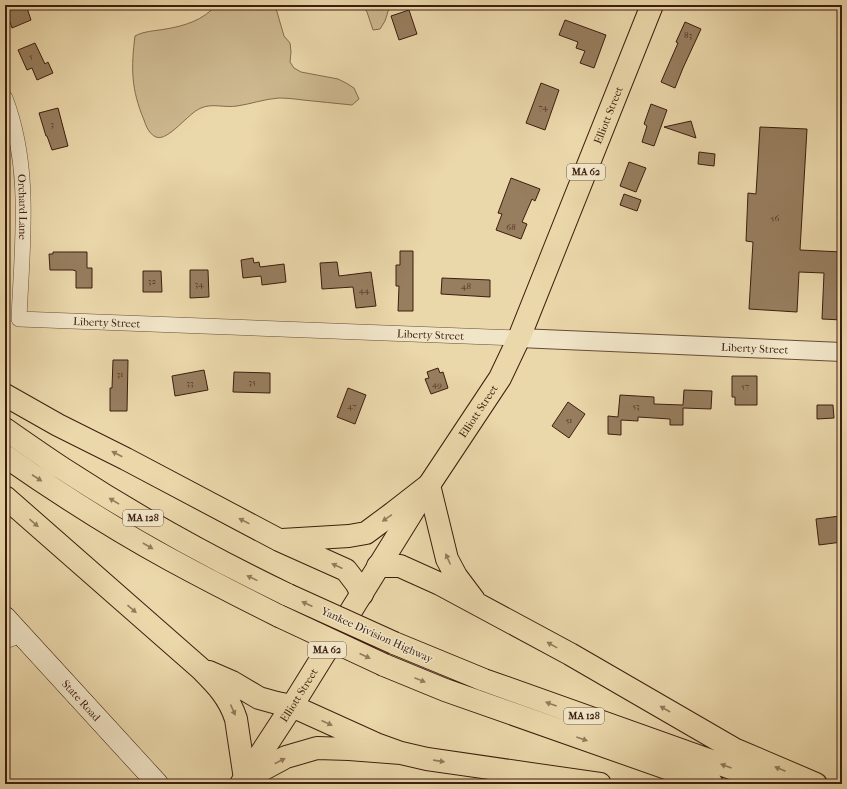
<svg xmlns="http://www.w3.org/2000/svg" width="847" height="789" viewBox="0 0 847 789" font-family="'IM FELL French Canon',serif">
	<rect width="100%" height="100%" fill="#ead7aa"/>
	<filter id="stains"><feTurbulence type="fractalNoise" baseFrequency=".005" numOctaves="4"/><feColorMatrix values="0 0 0 0 .2 0 0 0 0 .09 0 0 0 0 .02 0 0 0 .5 -.17"/></filter>
	<radialGradient id="worn" r=".72"><stop offset=".6" stop-color="#630" stop-opacity="0"/><stop offset="1" stop-color="#630" stop-opacity=".3"/></radialGradient>
	<!-- green -->
	<path fill="#cdb88f" stroke="#856b4e" d="M216,5h59l9,31 6,7 1,9 -1,10 4,6 7,4 37,7 8,4 8,5 5,11 -7,6c-16,-2 -33,-3 -49,-5 -8,-1 -16,-2 -24,-2 -15,1 -28,6 -42,8 -12,2 -25,-3 -36,2 -13,5 -33,34 -45,29 -7,-3 -10,-11 -12,-17 -13,-31 -13,-52 -9,-84 9,-5 20,-5 31,-7 18,-3 38,-9 50,-24z
		M362,5h28l-5,16 -5,8 -7,1 -6,-18z"/>
	<!-- building -->
	<path fill="#977e5f" stroke="#3d1e0e" d="M12,5h14l5,15 -19,8 -7,-20z
		M409,10l8,24 -18,6 -8,-24z
		M565,20l41,15 -12,33 -14,-5 5,-12 -9,-3 2,-6 -19,-7z
		M685,22l16,7 -18,39 -8,20 -14,-6 17,-39 -2,-1z
		M35,43l10,21 3,-2 5,11 -16,7 -5,-12 -5,2 -9,-20z
		M541,83l18,7 -14,40 -19,-7z
		M651,104l16,6 -13,36 -12,-4 5,-16 -3,-2z
		M58,108l10,38 -16,4 -5,-14h-1l-7,-23z
		M691,121l5,17 -32,-11z
		M760,127l47,2 -7,121 42,2v68l-20,-1 2,-46 -25,-1 -2,40 -48,-3 4,-67 -7,-1 2,-48 8,1z
		M699,152l16,2 -1,12 -16,-2z
		M629,162l17,6 -10,24 -16,-6z
		M511,178l29,11 -5,12 -3,-2 -10,23 5,2 -6,15 -25,-9 6,-16 -4,-1z
		M624,194l17,6 -4,11 -17,-6z
		M400,251h13v60h-15l1,-25h-3v-21h4z
		M53,252h34v16h5v20h-16v-17l-3,-1h-23l-1,-16h4z
		M253,258l1,5 5,-1 1,5 24,-3 2,18 -24,3 -1,-9 -18,2 -2,-18z
		M337,262l2,14 32,-4 5,34 -20,2 -3,-21 -31,2 -2,-26z
		M190,270h18l1,27 -19,1z
		M143,271h18l1,21h-19z
		M442,278l48,2v17l-49,-3z
		M113,360h15l-1,51h-17v-23h2z
		M438,368l2,5 3,-1 5,16 -17,6 -6,-15 4,-1 -2,-6z
		M204,370l4,20 -33,6 -3,-20z
		M234,372l36,1v20l-37,-1z
		M732,376h25v29h-22v-8h-3z
		M348,388l18,7 -11,29 -18,-7z
		M684,390l28,1 -1,18 -28,-1v17h-13v-6l-32,-2v4l-17,-1v15l-13,-1v-18l10,1 2,-22 34,2v7l29,1z
		M568,402l17,12 -16,24 -17,-12z
		M817,405h16l1,13 -17,1z
		M840,516l2,26 -23,3 -3,-26z"/>
	<g fill="none" stroke-linecap="round" stroke-linejoin="round">
		<defs>
			<g id="minor">
				<path id="s1" d="M5,98c27,70 17,147 14,221l500,19"/>
				<path d="M5,641l17,-6"/>
			</g>
			<g id="tertiary">
				<path id="s2" d="M519,338l323,14"/>
			</g>
			<g id="secondary">
				<path id="s3" d="M5,617l153,167"/>
			</g>
			<g id="primary">
				<path id="s4" d="M241,784l51,-78 137,-221 71,-107 19,-40 133,-333"/>
			</g>
			<path id="motorway" d="M5,395l53,30 68,34 153,81 67,30 10,13 6,11
				M5,429c20,14 40,28 60,41 72,47 146,88 223,125
				M5,456c53,37 109,73 166,104 35,19 72,38 108,56
				M5,497l196,172c15,15 28,28 35,50l9,60 41,-22 31,-9 32,1 52,4
				M282,540l67,-4 17,-3 27,-20 36,-28 18,74 9,17 18,24
				M378,566h22l40,18 130,70 164,95 82,35
				M394,643l90,37 292,104
				M384,665l61,25 267,94
				M209,672l23,10 27,16 18,5 15,3 84,38 25,9 26,6 173,25"/>
		</defs>
		<!-- minor casing -->
		<use href="#minor" stroke="#684c35" stroke-width="16"/>
		<!-- tertiary casing -->
		<use href="#tertiary" stroke="#684c35" stroke-width="20"/>
		<!-- secondary casing -->
		<use href="#secondary" stroke="#3d1e0e" stroke-width="22"/>
		<!-- primary casing -->
		<use href="#primary" stroke="#3d1e0e" stroke-width="24"/>
		<!-- motorway casing -->
		<use href="#motorway" stroke="#3d1e0e" stroke-width="24"/>
		<!-- minor -->
		<use href="#minor" stroke="#f1e5c8" stroke-width="15"/>
		<!-- tertiary -->
		<use href="#tertiary" stroke="#f1e5c8" stroke-width="18"/>
		<!-- secondary -->
		<use href="#secondary" stroke="#f1e5c8" stroke-width="21"/>
		<!-- primary -->
		<use href="#primary" stroke="#ead7aa" stroke-width="22"/>
		<!-- motorway -->
		<use href="#motorway" stroke="#ead7aa" stroke-width="22"/>
		<defs>
			<path id="motorway-bridge" d="M288,595l106,48
				M279,616l105,49"/>
		</defs>
		<!-- motorway-bridge casing -->
		<use href="#motorway-bridge" stroke="#3d1e0e" stroke-width="24" stroke-linecap="butt"/>
		<!-- motorway-bridge -->
		<use href="#motorway-bridge" stroke="#ead7aa" stroke-width="22"/>
	</g>
	<!-- one-way arrows -->
	<defs><path id="oneway-solid" d="M-6-.8H1V-3.2L6.5 0L1 3.2V.8H-6Z"/></defs>
	<g fill="#947a5c">
		<use href="#oneway-solid" transform="translate(117 454) rotate(-153)"/>
		<use href="#oneway-solid" transform="translate(37 478) rotate(33)"/>
		<use href="#oneway-solid" transform="translate(114 501) rotate(-149)"/>
		<use href="#oneway-solid" transform="translate(387 518) rotate(145)"/>
		<use href="#oneway-solid" transform="translate(244 521) rotate(-153)"/>
		<use href="#oneway-solid" transform="translate(34 523) rotate(41)"/>
		<use href="#oneway-solid" transform="translate(148 546) rotate(30)"/>
		<use href="#oneway-solid" transform="translate(448 559) rotate(-114)"/>
		<use href="#oneway-solid" transform="translate(337 566) rotate(-156)"/>
		<use href="#oneway-solid" transform="translate(252 578) rotate(-154)"/>
		<use href="#oneway-solid" transform="translate(307 604) rotate(-156)"/>
		<use href="#oneway-solid" transform="translate(132 609) rotate(41)"/>
		<use href="#oneway-solid" transform="translate(552 645) rotate(-151)"/>
		<use href="#oneway-solid" transform="translate(365 656) rotate(25)"/>
		<use href="#oneway-solid" transform="translate(420 680) rotate(22)"/>
		<use href="#oneway-solid" transform="translate(551 704) rotate(-160)"/>
		<use href="#oneway-solid" transform="translate(665 709) rotate(-150)"/>
		<use href="#oneway-solid" transform="translate(233 710) rotate(66)"/>
		<use href="#oneway-solid" transform="translate(327 723) rotate(24)"/>
		<use href="#oneway-solid" transform="translate(582 739) rotate(19)"/>
		<use href="#oneway-solid" transform="translate(280 761) rotate(-27)"/>
		<use href="#oneway-solid" transform="translate(439 761) rotate(8)"/>
		<use href="#oneway-solid" transform="translate(726 766) rotate(-160)"/>
		<use href="#oneway-solid" transform="translate(780 769) rotate(-157)"/>
	</g>
	<g text-anchor="middle" dominant-baseline="central" stroke-width="3" stroke-linejoin="round" paint-order="stroke">
		<!-- number labels -->
		<g font-size="9" fill="#543622">
			<text x="688" y="35">83</text>
			<text x="31" y="56">5</text>
			<text x="543" y="107">74</text>
			<text x="52" y="124">3</text>
			<text x="775" y="218">56</text>
			<text x="511" y="227">68</text>
			<text x="152" y="281">32</text>
			<text x="199" y="284">34</text>
			<text x="466" y="286">48</text>
			<text x="364" y="290">44</text>
			<text x="120" y="374">31</text>
			<text x="252" y="382">35</text>
			<text x="190" y="383">33</text>
			<text x="437" y="384">49</text>
			<text x="745" y="386">57</text>
			<text x="352" y="406">47</text>
			<text x="636" y="406">53</text>
			<text x="569" y="420">51</text>
		</g>
		<!-- shield labels -->
		<g fill="#f1e5c8" stroke="#735a46" stroke-width="1">
			<rect x="567" y="164" width="38" height="16" rx="3"/>
			<rect x="123" y="510" width="40" height="16" rx="3"/>
			<rect x="308" y="642" width="38" height="16" rx="3"/>
			<rect x="564" y="708" width="40" height="16" rx="3"/>
		</g>
		<g font-size="10" font-weight="bold" fill="#3d1e0e">
			<text x="586" y="172">MA 62</text>
			<text x="143" y="518">MA 128</text>
			<text x="327" y="650">MA 62</text>
			<text x="584" y="716">MA 128</text>
		</g>
		<!-- street labels -->
		<g font-size="11" fill="#3d1e0e" stroke="#f1e5c8">
			<text stroke="none"><textPath href="#s4" startOffset="766">Elliott Street</textPath></text>
			<text stroke="none"><textPath href="#s1" startOffset="111">Orchard Lane</textPath></text>
			<text stroke="none"><textPath href="#s1" startOffset="311">Liberty Street</textPath></text>
			<text stroke="none"><textPath href="#s1" startOffset="635">Liberty Street</textPath></text>
			<text stroke="none"><textPath href="#s2" startOffset="236">Liberty Street</textPath></text>
			<text stroke="none"><textPath href="#s4" startOffset="442">Elliott Street</textPath></text>
			<text transform="translate(377 635) rotate(24)">Yankee Division Highway</text>
			<text stroke="none"><textPath href="#s4" startOffset="106">Elliott Street</textPath></text>
			<text stroke="none"><textPath href="#s3" startOffset="113">State Road</textPath></text>
		</g>
	</g>
	<!-- margin -->
	<rect width="847" height="789" fill="none" stroke="#ead7aa" stroke-width="20"/>
	<rect x="6" y="6" width="835" height="777" fill="none" stroke="#3d1e0e" stroke-width="2"/>
	<rect x="10" y="10" width="827" height="769" fill="none" stroke="#3d1e0e"/>
	<rect width="100%" height="100%" filter="url(#stains)"/>
	<rect width="100%" height="100%" fill="url(#worn)"/>
</svg>
